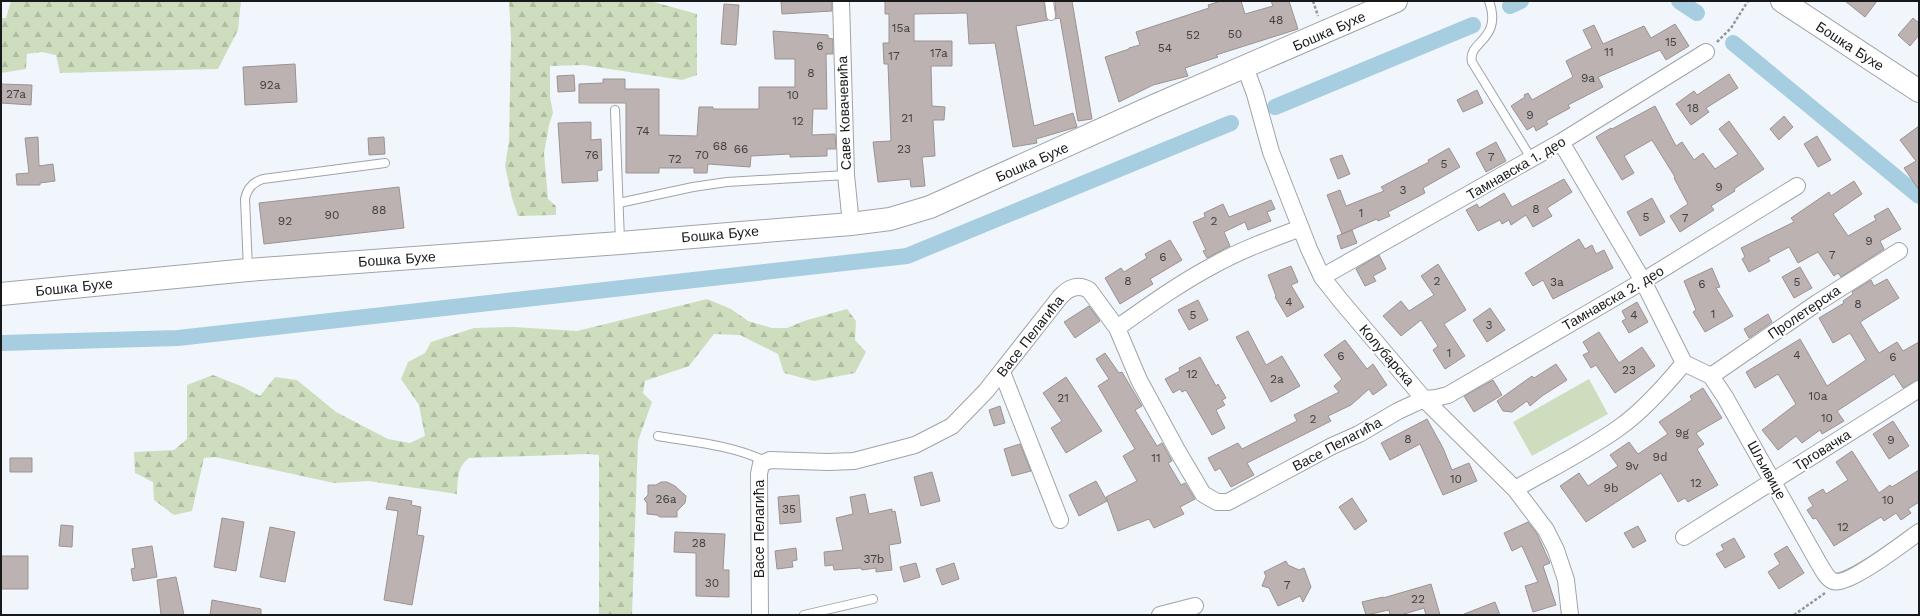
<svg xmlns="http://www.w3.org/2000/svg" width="1920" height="616" viewBox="0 0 1920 616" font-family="'Work Sans',sans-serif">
	<defs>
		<pattern id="forest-firs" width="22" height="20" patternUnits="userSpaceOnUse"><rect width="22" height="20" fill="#ceddbd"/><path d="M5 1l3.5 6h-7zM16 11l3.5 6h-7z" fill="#b0bda2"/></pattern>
	</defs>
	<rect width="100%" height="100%" fill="#f1f6fd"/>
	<!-- grass -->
	<path fill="#ceddbd" d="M1589,379l19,35 -76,42 -19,-34z"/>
	<!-- forest -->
	<path fill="url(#forest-firs)" d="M11,1h230l-3,29 -20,39 -158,4 -4,-18 -14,-3 -15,2 -1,15 -25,4v-55h5z
		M509,1h141l47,13v61l-15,5 -99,-15 -33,1v31l3,16 -4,12 -5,28 4,46 8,7v9l-38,1 -6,-18 -7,-32 4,-25 2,-102z
		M707,299l24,10 17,12 24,7h15l17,-7 43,-12 9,12 -1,19 11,12 -11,21 -41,8 -30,-8 -6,-19 -38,-19 -26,-1 -25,32 -44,15 -2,12 9,9 -14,39 -6,174h-33v-160l-12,-1 -118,4c-12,9 -11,21 -12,36l-89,-13 -34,2 -119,-26 -11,1 -12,53 -18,4 -20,-15 -1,-18 -18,-9 -1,-21 40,-2 13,-11v-54l26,-10 28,11 19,10 15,-19 22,3 39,32 52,27 22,4 15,-7 -6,-31 -18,-26 7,-17 17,-9 6,-11 43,-14 40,-1 63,4z"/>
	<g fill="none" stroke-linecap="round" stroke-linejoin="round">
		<!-- canal -->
		<path stroke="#a7cde1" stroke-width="16" d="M1679,1l18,12
			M1510,6l11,-5
			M1733,43l186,153
			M1275,107l198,-82
			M1,343l177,-5 729,-82 324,-133"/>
	</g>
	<!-- building -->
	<path fill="#bbb2b1" stroke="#9c9391" d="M781,1h51v10l-50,3z
		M885,1h159l2,16 2,3 -32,6 18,100 39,-13 4,14 -41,12 1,4 -24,4 -18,-104 -26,1 -2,-31 -53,1v27h38v25h-21l1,40 13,1 -1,13h-11l2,36 -13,1 3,29 -14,1 -1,-8 -32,3 -5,-40 18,-1 -3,-77h-4l-1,-21h6v-29h-4z
		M1055,1h17l20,118 -14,2 -18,-103 -5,1 1,-4z
		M1221,1h20l4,13 28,-8 -2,-5h18l9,28 -82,26 2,2 -33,11 3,8 -35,9 -34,17 -14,-45 24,-8v-1l11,-3 -4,-13 73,-24 -1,-3z
		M1845,1h32l-12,16z
		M724,4l15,1 -3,40 -15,-1z
		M1913,18l6,5v12l-9,11 -12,-11z
		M1675,24l14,22 -23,14 -6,-10 -62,27 5,10 -35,18 2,3 -24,13 2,3 -12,7 -2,-5 -7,4 -16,-24 14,-9 -1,-2 4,-2 4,7 41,-23 -7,-16 26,-13 -9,-18 11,-5 9,19 41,-18 7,12z
		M773,31l55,4v3l5,1v15h-7l1,55h-14l-1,26 23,-1 1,15h-9v7l-37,1v-3l-39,2 -1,11 -42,-3 -1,9h-13v-5h-35v5h-33v-70h-47v-19l24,-1v-4h22v10h34v46l38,1 2,-29h14v2h46v-22h36v-28h-20z
		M295,64l2,38 -52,3 -2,-38z
		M1729,74l9,14 -32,20 3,4 -18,13 -15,-21 18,-13 3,4z
		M574,75l1,16 -17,1 -1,-16z
		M1,84l31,1 -1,20 -30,-2z
		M1477,90l6,13 -20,9 -6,-12z
		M1655,106l21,40 6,-4 12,18 9,-7 12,16 23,-15 -19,-25 10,-8 35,48 -30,20 1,2 -24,15 3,4 -34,22 -10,-16 18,-12 -14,-26 1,-1 -23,-37 -28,16 10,17 -12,7 -26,-43 15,-9 1,1z
		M1784,116l9,11 -14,13 -9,-11z
		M591,122v18l10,-1 1,31 -5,1 1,10 -36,2 -4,-60z
		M1919,126v64l-15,-22 12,-7 -16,-21z
		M1817,136l14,24 -13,7 -14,-23z
		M38,137l1,29 14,-2 2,17 -15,2v2h-23l-1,-11 13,-1 -4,-35z
		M384,137l1,17 -16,1 -1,-17z
		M1496,142l10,19 -20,11 -10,-19z
		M1449,148l11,19 -37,21 2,5 -37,19 2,4 -12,5 -1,-2 -35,15 -15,-39 13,-5 6,16 38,-15 -3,-4 48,-25 -1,-2z
		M1342,155l8,19 -12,5 -8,-20z
		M1564,179l8,13 -25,16 5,8 -19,11 -7,-12 -15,10 -2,-5 -7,4 -2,-4 -22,11 -12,-21 11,-6 2,4 25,-15 8,14z
		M1854,181l8,13 -29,20 15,22 28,-16 -2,-4 14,-8 13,21 -21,12 4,8 -43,28 -3,-4 -4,3 -16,-24 -20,11 -9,-16 -21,11 2,3 -21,11 -7,-13 3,-2 -4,-9 53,-26 -3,-4 38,-26 2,4z
		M399,187l5,41 -140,16 -5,-41z
		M1652,198l13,24 -25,14 -13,-24z
		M1271,200l4,9 -8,3 4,9 -23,9 -3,-8 -21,10 6,14 -23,12 -4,-7 3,-1 -13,-28 12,-5 -1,-4 19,-9 6,13z
		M1352,230l5,13 -16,6 -4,-13z
		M1579,239l6,10 7,-4 4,9 8,-4 9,18 -60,31 -10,-19 -10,6 -8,-13z
		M1170,240l12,20 -32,19 3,5 -33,20 -15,-26 16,-10 3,4 23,-14 -2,-4z
		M1379,255l7,14 -13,7 3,5 -11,5 -9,-17z
		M1438,264l28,46 -22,14 21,32 -20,13 -12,-19 5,-4 -17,-26 -20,16 -18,-20 18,-15 8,10 25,-16 -13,-19z
		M1291,266l7,16 -7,3 13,22 -17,10 -12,-20 1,-1 -8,-21z
		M1800,267l12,21 -18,10 -12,-21z
		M1712,268l8,19 -4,1 17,28 -28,16 -12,-20 3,-2 -12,-29z
		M1887,279l12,19 -39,24 19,31 18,-11 6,9 16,-9v38l-16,8 -9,-14 -57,37 7,10 -22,13 -2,-4 -18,13 -6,-7 -18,14 -16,-20 34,-26 -18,-30 -23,14 -9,-16 54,-33 27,47 39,-26 -16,-27 -17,10 -14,-25 25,-15 -1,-2 10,-7 -1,-2 19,-12 3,6z
		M1198,300l10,20 -19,10 -11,-20z
		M1637,302l11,20 -19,11 -7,-12 4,-2 -4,-8z
		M1089,306l11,15 -25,17 -11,-16z
		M1490,308l15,22 -18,12 -14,-22z
		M1768,314l4,8 -23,16 -5,-9z
		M1248,331l18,34 16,-9 18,30 -29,16 -35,-65z
		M1599,332l20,31 23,-16 13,19 -40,27 -19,-28 -5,3 -8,-13 6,-3 -6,-10z
		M1345,340l22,29 6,-5 14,21 -14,10 -4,-6 -18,16 -23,11 3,5 -84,42 7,12 -23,12 -11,-19 -5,3 -7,-13 30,-15 4,6 55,-28 -3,-6 45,-23 -5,-6 8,-7 -18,-24z
		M1105,353l14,20 3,-1 20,34 -7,4 22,36 5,-3 10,18 -4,2 13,22 4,-2 10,16 -15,8 4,7 -30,14 -5,-9 -31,12 -12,-34 31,-16 -14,-25 12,-7 -37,-63 11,-7 -13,-20z
		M1200,357l16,29 2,-2 8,14 -4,2 3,5 -9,5 9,18 -13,7 -26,-45 -4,2 -2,-3 -7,4 -8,-14 15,-8 -1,-3z
		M1556,364l11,16 -25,16 -12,10 -3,-5 -15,11 -9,-1 -6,-10 35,-25 2,2z
		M1066,377l36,54 -36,22 -15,-25 11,-7 -19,-28z
		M1493,380l9,15 -28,17 -10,-16z
		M1703,388l19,30 -26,15 8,11 -7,5 21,36 -30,17 -3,-4 -7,4 -17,-29 -75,49 -26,-36 19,-13 9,13 30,-20 -8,-11 19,-13 9,12 30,-20 -9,-12 33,-22 -2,-4z
		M1000,406l5,17 -11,3 -5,-16z
		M1427,419l16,29 9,22 17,-7 8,18 -34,14 -23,-51 -30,16 -9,-17z
		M1893,421l16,25 -20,13 -16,-25z
		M1020,444l11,27 -19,5 -8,-27z
		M1852,451l27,42 11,-8 2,2 27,-17v32l-11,7 3,4 -10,7 -5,-7 -12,8 -3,-4 -47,29 -18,-28 -3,1 -6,-9 6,-4 -5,-8 15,-9 3,5 22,-14 -12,-18z
		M10,458h22v14h-22z
		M932,472l8,29 -19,5 -7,-29z
		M1096,481l11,20 -28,15 -10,-21z
		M661,482h6l8,4 11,10 -1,7 -8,8v6h-17l-3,-2 -10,-1v-11l-3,-4 4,-4v-10h8z
		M865,494l4,20 23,-5v3l3,-1 6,32 -12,2 3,25 -16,2v-4l-14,2 -1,-2 -27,2 -1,-5 -8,1 -1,-14 19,-2 -7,-32 17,-4 -3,-17z
		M799,495l2,27 -21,2 -2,-27z
		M389,497l23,4 -1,4 10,2 -4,28 7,1 -12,69 -28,-5 14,-89 -12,-2z
		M1352,498l15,23 -12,9 -16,-23z
		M222,518l22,4 -8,49 -22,-4z
		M1528,522l9,12 13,29 -7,3 13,39 -23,7 -8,-26 13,-4 -16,-36 -10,5 -8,-18z
		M61,525l12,1 -1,21 -13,-1z
		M1638,526l8,15 -13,7 -9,-15z
		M270,527l25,5 -10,50 -25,-5z
		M675,532l50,2 -2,36h6v27l-33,-1v-43l-22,-1z
		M1734,538l11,19 -20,11 -9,-14 8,-4 -3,-5z
		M152,546l5,31 -24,4 -2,-12 4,-1 -3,-19z
		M1787,546l17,27 -25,16 -11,-17 12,-8 -6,-10z
		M796,548l1,12 -5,1 1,6 -16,2 -2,-18z
		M1,556h27v33h-27z
		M1286,561l2,4 11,5 5,-2 7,19 -8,15 -3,-6 -22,10 -9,-18 -7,-2 4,-10 -2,-4z
		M916,563l4,14 -16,5 -4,-15z
		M954,563l5,16 -17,6 -6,-16z
		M176,577l8,38h-23l-4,-35z
		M1431,584l9,31h-14l-2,-7 -23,7h-11l-1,-5 -23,5 -4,-13 21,-5v1z
		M212,600l49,9v6h-51z
		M1495,602l5,13h-36v-1z"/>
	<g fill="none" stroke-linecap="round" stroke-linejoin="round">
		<defs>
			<path id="lane" d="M1049,1l2,15
				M1489,1c14,40 -22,40 -17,61l59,96
				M615,110l5,131
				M619,203l74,-16 34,-5 119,-7
				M248,269l-3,-70c2,-10 8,-17 18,-20l122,-16
				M658,436c35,6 74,9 107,25
				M804,615l69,-16"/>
			<path id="street" d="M841,1l5,174 5,49
				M1245,67l10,27 16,58 38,97 13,28 19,24 83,98 91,90 31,41 10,20 10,30 4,35
				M1561,142l82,139 41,82 27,13 14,21 93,165c4,6 8,16 15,19 14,6 72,-39 86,-49
				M1322,277l239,-135 145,-90
				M1117,328c31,-22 63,-45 97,-63 27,-15 57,-26 87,-37
				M1002,372l58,148
				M1711,376l106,-73 82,-52
				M1515,489c35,-20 72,-38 105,-62 24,-17 45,-41 64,-64
				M1684,537l235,-148
				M760,615l-1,-141 2,-10 9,-4 58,2 26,-1 61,-16 37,-19 34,-35 74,-94c8,-9 18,-14 29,-7l28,38 22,52 38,70 26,44 14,8h11l104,-56 27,-12 39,-23 26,-12 12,-1 12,-3 195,-114 154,-95
				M1160,615l35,-9"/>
			<path id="secondary" d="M1782,1l137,90
				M1,294l247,-24 372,-27 231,-19 39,-5 40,-12 226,-102 240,-104"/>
		</defs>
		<!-- lane casing -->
		<use href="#lane" stroke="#9fa4aa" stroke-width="10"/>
		<!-- street casing -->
		<use href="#street" stroke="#9fa4aa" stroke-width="18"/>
		<!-- secondary casing -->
		<use href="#secondary" stroke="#9fa4aa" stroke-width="24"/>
		<!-- path -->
		<path stroke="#93969b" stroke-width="2.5" stroke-dasharray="3 2" stroke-linecap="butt" d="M1313,1l5,15
			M1717,42l14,-14 17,-27
			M1794,615l31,-22"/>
		<!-- lane -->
		<use href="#lane" stroke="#fff" stroke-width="8"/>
		<!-- street -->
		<use href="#street" stroke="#fff" stroke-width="16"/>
		<!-- secondary -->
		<use href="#secondary" stroke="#fff" stroke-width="22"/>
	</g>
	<g text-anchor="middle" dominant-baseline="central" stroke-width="4" stroke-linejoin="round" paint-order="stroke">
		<!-- number labels -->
		<g font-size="12" fill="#403f40">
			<text x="1276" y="20">48</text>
			<text x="901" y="28">15a</text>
			<text x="1235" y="34">50</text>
			<text x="1193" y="35">52</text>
			<text x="1671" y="42">15</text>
			<text x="820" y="46">6</text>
			<text x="1165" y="48">54</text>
			<text x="1609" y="52">11</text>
			<text x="939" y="53">17a</text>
			<text x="894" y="56">17</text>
			<text x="811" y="73">8</text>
			<text x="1588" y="78">9a</text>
			<text x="270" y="85">92a</text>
			<text x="16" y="94">27a</text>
			<text x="793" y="95">10</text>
			<text x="1693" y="108">18</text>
			<text x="1530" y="115">9</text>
			<text x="907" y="118">21</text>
			<text x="798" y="121">12</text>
			<text x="643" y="131">74</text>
			<text x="720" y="146">68</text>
			<text x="741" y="149">66</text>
			<text x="904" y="149">23</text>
			<text x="592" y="155">76</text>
			<text x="702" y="155">70</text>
			<text x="1491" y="157">7</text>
			<text x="675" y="159">72</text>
			<text x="1444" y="164">5</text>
			<text x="1719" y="187">9</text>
			<text x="1403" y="190">3</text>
			<text x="1536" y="209">8</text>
			<text x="379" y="210">88</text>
			<text x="1361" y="213">1</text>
			<text x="332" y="215">90</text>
			<text x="1646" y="217">5</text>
			<text x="1685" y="218">7</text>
			<text x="285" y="221">92</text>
			<text x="1214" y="221">2</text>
			<text x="1869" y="241">9</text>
			<text x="1832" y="255">7</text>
			<text x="1163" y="257">6</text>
			<text x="1128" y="281">8</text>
			<text x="1437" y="281">2</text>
			<text x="1557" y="282">3a</text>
			<text x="1797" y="282">5</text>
			<text x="1702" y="284">6</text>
			<text x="1289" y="302">4</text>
			<text x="1858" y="304">8</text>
			<text x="1713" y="314">1</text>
			<text x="1193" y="315">5</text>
			<text x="1634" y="315">4</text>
			<text x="1489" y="325">3</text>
			<text x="1449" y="353">1</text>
			<text x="1797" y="355">4</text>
			<text x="1341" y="356">6</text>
			<text x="1893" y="357">6</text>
			<text x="1629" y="370">23</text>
			<text x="1192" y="374">12</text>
			<text x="1277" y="379">2a</text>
			<text x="1818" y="396">10a</text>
			<text x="1063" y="398">21</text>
			<text x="1827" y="418">10</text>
			<text x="1313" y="419">2</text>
			<text x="1682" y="433">9g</text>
			<text x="1408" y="439">8</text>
			<text x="1891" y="440">9</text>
			<text x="1660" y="457">9d</text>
			<text x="1156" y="458">11</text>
			<text x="1632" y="466">9v</text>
			<text x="1456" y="479">10</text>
			<text x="1696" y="483">12</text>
			<text x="1611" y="488">9b</text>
			<text x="666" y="499">26a</text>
			<text x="1888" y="500">10</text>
			<text x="789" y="509">35</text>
			<text x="1843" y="527">12</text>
			<text x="699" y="543">28</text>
			<text x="874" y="559">37b</text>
			<text x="712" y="583">30</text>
			<text x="1287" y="585">7</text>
			<text x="1418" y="599">22</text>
		</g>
		<!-- street labels -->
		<g font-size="14" fill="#17191b" stroke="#fff">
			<text transform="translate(1329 31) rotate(-24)">Бошка Бухе</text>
			<text transform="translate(1850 46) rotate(33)">Бошка Бухе</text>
			<text transform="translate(844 113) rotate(-92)">Саве Ковачевића</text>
			<text transform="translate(1032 162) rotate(-24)">Бошка Бухе</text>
			<text transform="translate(1516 168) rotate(-30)">Тамнавска 1. део</text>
			<text transform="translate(720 234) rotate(-5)">Бошка Бухе</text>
			<text transform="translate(397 259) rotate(-4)">Бошка Бухе</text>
			<text transform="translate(74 287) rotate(-6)">Бошка Бухе</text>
			<text transform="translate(1613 298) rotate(-30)">Тамнавска 2. део</text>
			<text transform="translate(1804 312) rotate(-34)">Пролетерска</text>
			<text transform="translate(1030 336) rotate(-52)">Васе Пелагића</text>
			<text transform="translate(1387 355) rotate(49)">Колубарска</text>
			<text transform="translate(1337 444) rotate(-28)">Васе Пелагића</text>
			<text transform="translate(1822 450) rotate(-32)">Трговачка</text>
			<text transform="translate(1767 470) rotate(61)">Шљивице</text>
			<text transform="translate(759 529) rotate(-90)">Васе Пелагића</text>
		</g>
	</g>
	<!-- border -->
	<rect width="1920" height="616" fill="none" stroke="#17191b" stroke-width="4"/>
</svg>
